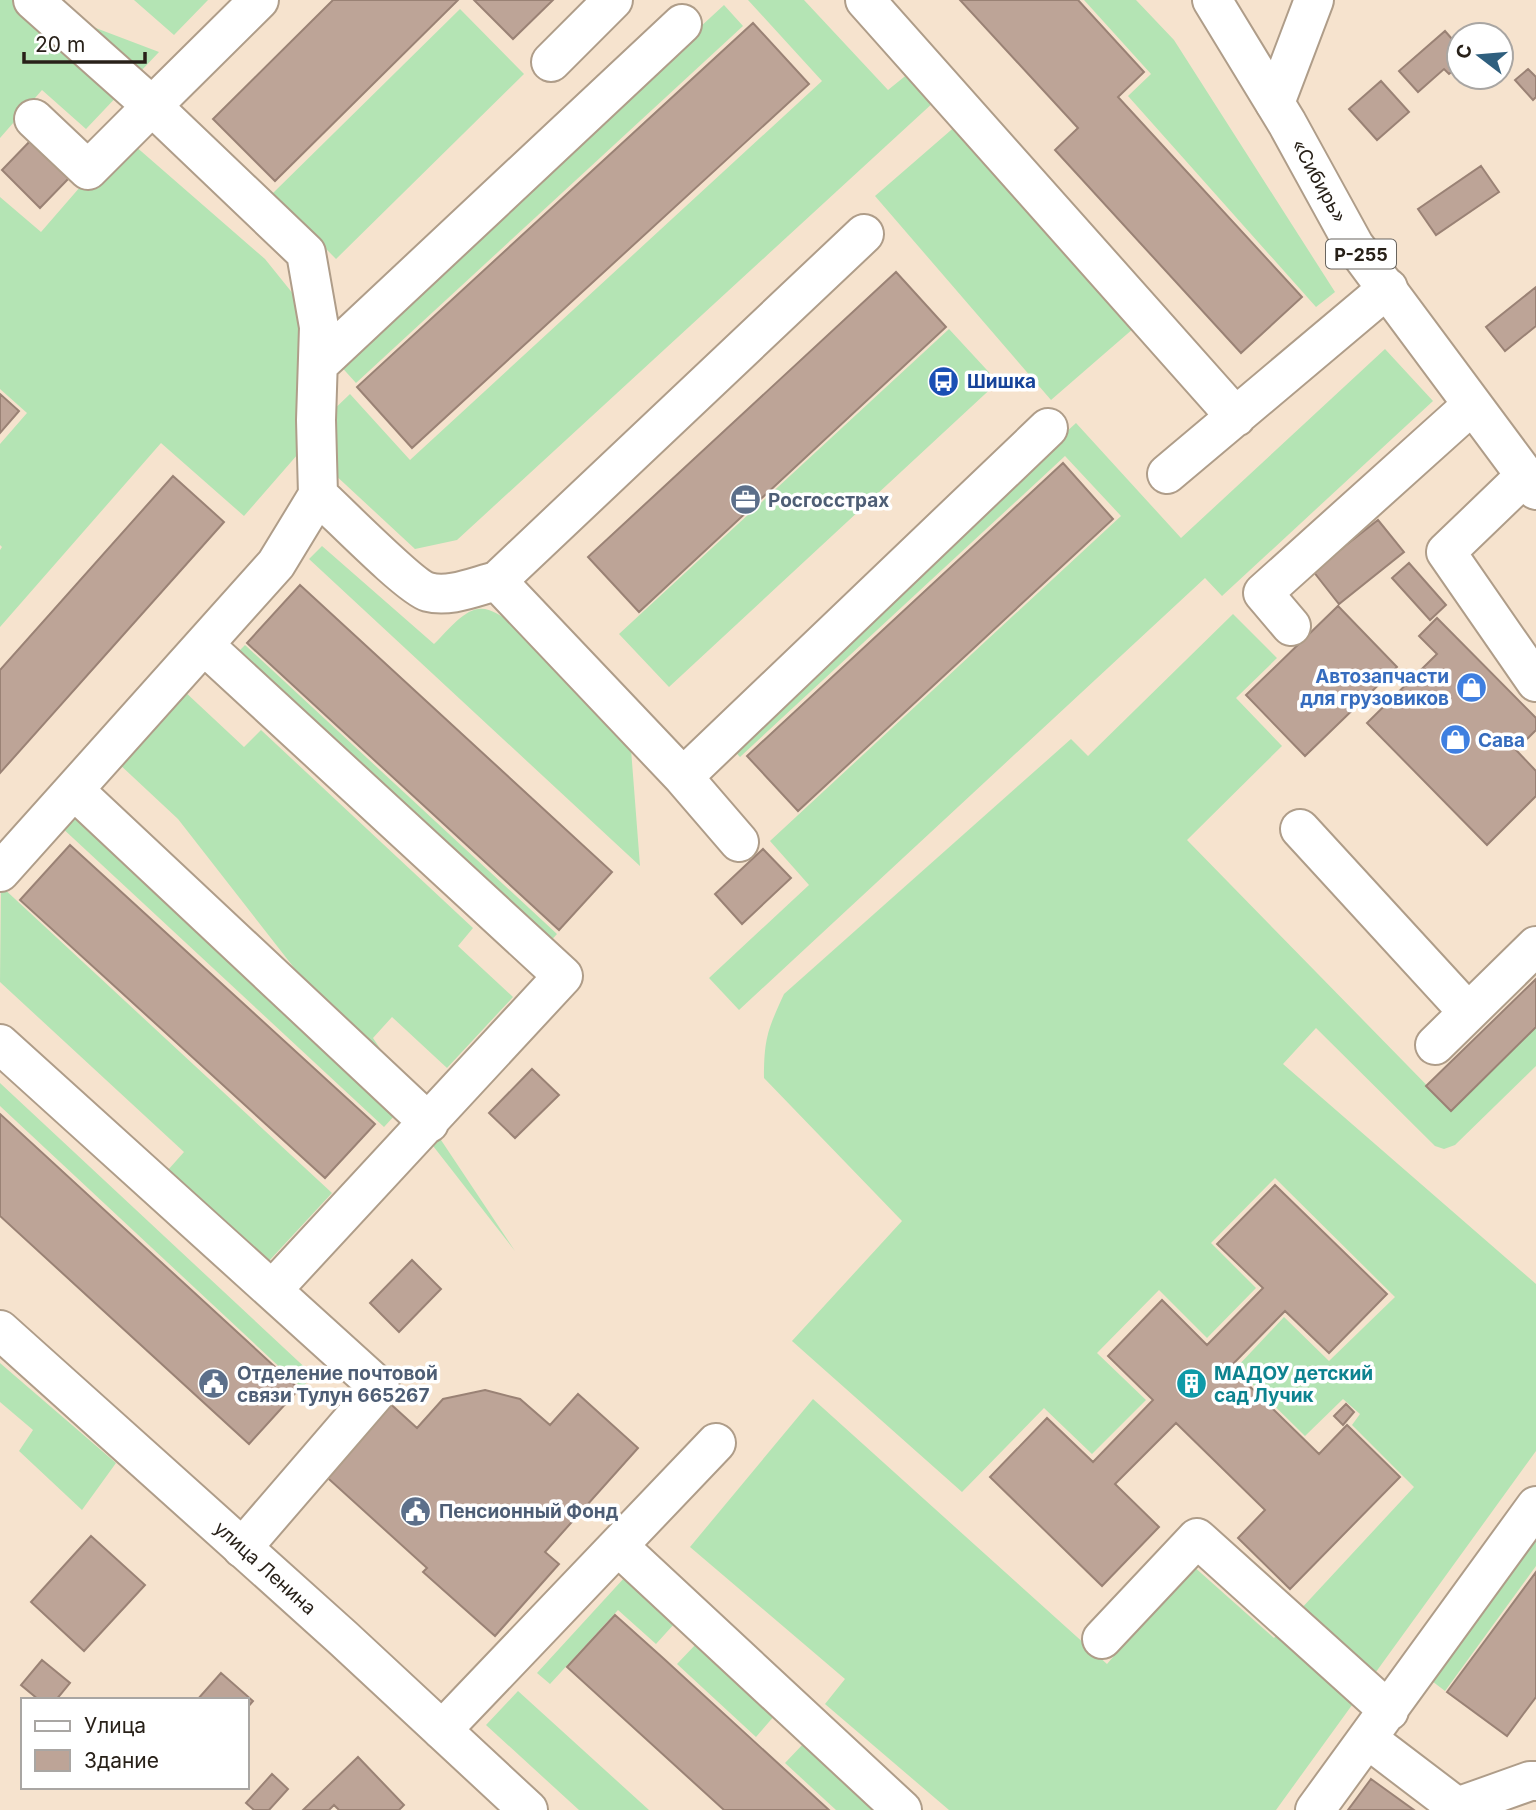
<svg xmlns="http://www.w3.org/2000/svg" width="1536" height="1810" viewBox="0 0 1536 1810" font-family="Inter,sans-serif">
	<rect width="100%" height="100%" fill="#f6e3ce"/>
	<!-- grass -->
	<path fill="#b4e4b4" d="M0,0h22l137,52 -73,77 -44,-39 -42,48z
		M134,0h74l-34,35z
		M748,0h56l84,90 21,-17 26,28 -478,439 -42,9 -83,-77 -6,-55 24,-23 60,66 412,-379z
		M1084,0h52l38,40 161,252 -19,15 -188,-211 23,-22z
		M724,5l19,21 -387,357 -19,-21z
		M460,9l64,65 -188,185 -64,-65z
		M958,124l176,204 -83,72 -176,-204z
		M134,145l131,114 29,36 7,24 -3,135 -54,62 -83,-73 -161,184v-77l2,-3 -2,-2v-101l27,-31 -27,-24v-192l41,35 46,-53 10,8z
		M949,329l49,53 -329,305 -50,-53z
		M1385,349l48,52 -211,195 -17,-18 -466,432 -30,-32 100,-93 -39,-44 351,-325 -56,-60 -325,301 -12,-13 348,-321 105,115z
		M322,546l112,98c11,-10 28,-33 44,-35 11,-2 23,7 32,12l121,128 9,117 -331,-307z
		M1233,614l44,44 -41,40 46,48 -95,94 264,270 85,-83v39l-81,79 -11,4 -9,-3 -119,-118 -33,36 253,220v167l-260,359h-327l-124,-106 20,-25 -155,-132 123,-148 294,265 85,-99 82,73 140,-151 -62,-62 8,-11 -17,-15 -38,37 -69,-68 48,-51 45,44 66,-64 -120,-119 -64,65 45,45 -49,50 -48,-48 -62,63 49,47 -54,54 -48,-46 -82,84 -170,-151 110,-120 -138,-143c0,-40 4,-49 20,-84l287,-255 17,17z
		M245,645l312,289 -11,12 -313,-289z
		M183,690l61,57 17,-17 212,198 -15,18 55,51 -66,71 -55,-51 -19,21 142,213 -337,-432 -61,-57z
		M70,812l326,302 -12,13 -325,-302z
		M1,886l331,307 -64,69 -100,-92 16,-18 -184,-170z
		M0,1083l313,292 -11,13 -302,-282z
		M0,1363l116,100 -34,47 -63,-59 14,-21 -33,-28z
		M1536,1529v37l-91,125 -17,-13z
		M625,1577l50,46 -19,21 -38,-34 -68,74 -13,-11z
		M697,1643l78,72 -19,22 -79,-73z
		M518,1691l131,119h-70l-93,-85z
		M805,1742l73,68h-42l-51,-47z"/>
	<!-- building -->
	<path fill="#bda497" stroke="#9a8275" stroke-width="2" d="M333,0h125l-183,181 -62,-62z
		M474,0h79l-40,39z
		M960,0h118l66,72 -26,25 184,200 -61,56 -186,-203 23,-22z
		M753,23l56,61 -397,364 -55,-61z
		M1445,31l14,16v19l-10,8 -5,-5 -26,23 -19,-21z
		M1528,69l8,8v20l-3,3 -18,-20z
		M1381,81l28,31 -32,28 -28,-31z
		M33,138l38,38 -31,32 -38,-38z
		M1481,166l18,26 -63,43 -18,-26z
		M896,272l50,55 -307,285 -51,-55z
		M1536,287v39l-31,25 -19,-24z
		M0,394l19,17 -19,22z
		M1063,463l50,56 -315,292 -51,-55z
		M173,476l51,46 -224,251v-103z
		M1378,520l26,32 -65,52 -26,-33z
		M1409,563l37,42 -16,15 -38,-42z
		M300,585l312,287 -53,58 -312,-287z
		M1338,606l59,61 -92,89 -59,-61z
		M1437,618l99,100v12l-20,20 20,21v25l-49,49 -120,-122 70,-69 -18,-18z
		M70,845l305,279 -50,54 -305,-278z
		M763,849l28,29 -49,46 -27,-30z
		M1536,979v48l-85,84 -25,-25z
		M532,1069l27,26 -44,43 -26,-25z
		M0,1114l299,275 -50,55 -249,-228z
		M1275,1185l112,109 -58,59 -44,-42 -55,56 89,87 28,-29 53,52 -110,112 -52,-51 27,-28 -89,-87 -61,61 44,43 -57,59 -112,-109 57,-59 46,44 60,-62 -45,-44 54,-56 45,45 56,-57 -46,-44z
		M412,1260l29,29 -42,43 -29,-29z
		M485,1390l35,9 30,26 28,-31 60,54 -93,104 14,12 -64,72 -72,-64 4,-4 -107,-97 65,-72 32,29 26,-29z
		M1346,1404l8,8 -11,13 -9,-9z
		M91,1536l54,49 -61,66 -53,-49z
		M1536,1572v125l-29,39 -60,-44z
		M615,1615l48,43 166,152h-105l-157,-143z
		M42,1660l28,23 -14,17h-17l-18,-15z
		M221,1673l32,28 -6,7v-8h-50z
		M358,1757l46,48 -5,5h-60l-5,-5 -5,5h-26z
		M272,1774l16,15 -19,21h-15l-8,-7z
		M1371,1779l43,31h-66z"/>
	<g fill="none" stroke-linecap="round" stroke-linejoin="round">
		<defs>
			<path id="minor" d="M33,0l119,106 -64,64 -54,-51
				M865,0l371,417
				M551,62l62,-62
				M1275,103l39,-103
				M318,365l364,-341
				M1167,474l221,-186
				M1525,476l-79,76 90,130
				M318,495c19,17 92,92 110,97 22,6 48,-6 69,-11l367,-347
				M497,581l186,196 56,65
				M1291,626l-28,-33 209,-188
				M204,645l359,331 -290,313
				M683,777l365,-349
				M74,790l355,333
				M1300,829l168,183
				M0,872l276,-308 42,-69 -2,-75 3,-93 -13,-74 -154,-147 107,-106
				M0,1044l380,344 -138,160
				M1435,1045l101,-99
				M618,1546l284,264
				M1102,1639l95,-101 192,173
				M442,1730l274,-287
				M1369,1740l88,67 73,-26h6
				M1315,1810l221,-304"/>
			<path id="major" d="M0,1330l343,308 185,172"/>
			<path id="highway" d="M1212,0l75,123 67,122 182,245"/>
		</defs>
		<!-- minor casing -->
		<use href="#minor" stroke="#af9d89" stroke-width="42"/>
		<!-- major casing -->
		<use href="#major" stroke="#af9d89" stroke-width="42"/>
		<!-- highway casing -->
		<use href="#highway" stroke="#af9d89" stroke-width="42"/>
		<!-- minor -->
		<use href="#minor" stroke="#fff" stroke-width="38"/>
		<!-- major -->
		<use href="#major" stroke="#fff" stroke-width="38"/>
		<!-- highway -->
		<use href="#highway" stroke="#fff" stroke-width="38"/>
	</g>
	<!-- icons -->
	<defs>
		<symbol id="bus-disc" viewBox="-11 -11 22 22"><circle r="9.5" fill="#1a4fb4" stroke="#fff"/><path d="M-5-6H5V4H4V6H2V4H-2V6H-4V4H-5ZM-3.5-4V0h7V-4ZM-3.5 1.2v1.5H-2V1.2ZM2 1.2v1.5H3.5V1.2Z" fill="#fff"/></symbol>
		<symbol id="office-disc" viewBox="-11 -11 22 22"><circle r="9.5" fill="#5c6f8a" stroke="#fff"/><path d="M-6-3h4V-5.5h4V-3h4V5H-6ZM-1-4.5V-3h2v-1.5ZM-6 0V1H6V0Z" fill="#fff"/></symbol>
		<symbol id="shop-disc" viewBox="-11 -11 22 22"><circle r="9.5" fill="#3f7fe0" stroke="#fff"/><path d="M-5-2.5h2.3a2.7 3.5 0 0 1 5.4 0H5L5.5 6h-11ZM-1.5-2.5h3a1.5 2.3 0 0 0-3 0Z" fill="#fff"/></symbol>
		<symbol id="civic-disc" viewBox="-11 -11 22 22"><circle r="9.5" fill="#5c6f8a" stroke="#fff"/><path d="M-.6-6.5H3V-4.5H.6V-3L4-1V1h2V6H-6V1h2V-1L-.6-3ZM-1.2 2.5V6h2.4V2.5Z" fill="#fff"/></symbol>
		<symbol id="building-disc" viewBox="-11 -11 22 22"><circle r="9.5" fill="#0f9aa8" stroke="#fff"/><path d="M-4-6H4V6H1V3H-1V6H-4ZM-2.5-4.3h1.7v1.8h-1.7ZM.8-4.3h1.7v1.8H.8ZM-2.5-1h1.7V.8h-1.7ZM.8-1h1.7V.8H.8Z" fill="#fff"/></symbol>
	</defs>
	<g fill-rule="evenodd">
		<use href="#bus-disc" x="926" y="364" width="35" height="35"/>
		<use href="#office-disc" x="728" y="482" width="35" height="35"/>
		<use href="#shop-disc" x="1454" y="670" width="35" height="35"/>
		<use href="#shop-disc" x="1438" y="722" width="35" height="35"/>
		<use href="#civic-disc" x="196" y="1366" width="35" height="35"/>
		<use href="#building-disc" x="1174" y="1366" width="35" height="35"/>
		<use href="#civic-disc" x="398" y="1494" width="35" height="35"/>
	</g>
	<g text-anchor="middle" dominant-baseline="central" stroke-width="7" stroke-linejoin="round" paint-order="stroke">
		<!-- shield labels -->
		<rect fill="#fff" stroke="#68645e" stroke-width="2" x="1326" y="239.5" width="70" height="29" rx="5"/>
		<g font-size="18" font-weight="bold" fill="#282119">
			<text x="1361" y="254">Р-255</text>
		</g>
		<!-- street labels -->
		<g font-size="19" fill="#282119" stroke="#fff">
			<text transform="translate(1319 181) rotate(61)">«Сибирь»</text>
			<text transform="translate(265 1568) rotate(42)">улица Ленина</text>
		</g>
		<!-- transit labels -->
		<g font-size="19" font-weight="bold" fill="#164399" stroke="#fff" text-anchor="start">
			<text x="967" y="381">Шишка</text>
		</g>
		<!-- service labels -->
		<g font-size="19" font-weight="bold" fill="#4e5e75" stroke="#fff" text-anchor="start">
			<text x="768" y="500">Росгосстрах</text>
			<text x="237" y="1373">Отделение почтовой<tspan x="237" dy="22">связи Тулун 665267</tspan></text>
			<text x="439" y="1511">Пенсионный Фонд</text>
		</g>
		<!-- shop labels -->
		<g font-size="19" font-weight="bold" fill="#366cbe" stroke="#fff" text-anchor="end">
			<text x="1449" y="676">Автозапчасти<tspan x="1449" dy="22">для грузовиков</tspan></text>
			<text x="1478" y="740" text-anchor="start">Сава</text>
		</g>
		<!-- culture labels -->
		<g font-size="19" font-weight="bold" fill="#0d838f" stroke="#fff" text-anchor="start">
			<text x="1214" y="1373">МАДОУ детский<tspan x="1214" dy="22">сад Лучик</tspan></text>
		</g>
	</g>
	<!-- legend -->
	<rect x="21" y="1698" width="228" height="91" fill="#ffffff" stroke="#a9a6a3" stroke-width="2"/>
	<rect x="35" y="1721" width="35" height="10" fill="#ffffff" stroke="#a9a6a3" stroke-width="2"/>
	<text x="84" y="1733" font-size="21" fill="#282119">Улица</text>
	<rect x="35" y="1750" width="35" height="21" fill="#bda497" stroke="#a9a6a3" stroke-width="2"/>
	<text x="84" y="1768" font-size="21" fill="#282119">Здание</text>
	<!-- north arrow -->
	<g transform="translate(1480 56) rotate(286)"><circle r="33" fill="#ffffff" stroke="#a9a6a3" stroke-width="2"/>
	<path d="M0-5L12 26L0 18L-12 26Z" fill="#2f5f7e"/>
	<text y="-10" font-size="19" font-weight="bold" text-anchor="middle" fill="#282119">С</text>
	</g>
	<!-- scale -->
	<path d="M24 52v10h121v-10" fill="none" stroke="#282119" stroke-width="3.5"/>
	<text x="35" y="52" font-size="21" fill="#282119" stroke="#ffffff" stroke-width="5" paint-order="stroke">20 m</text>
</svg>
